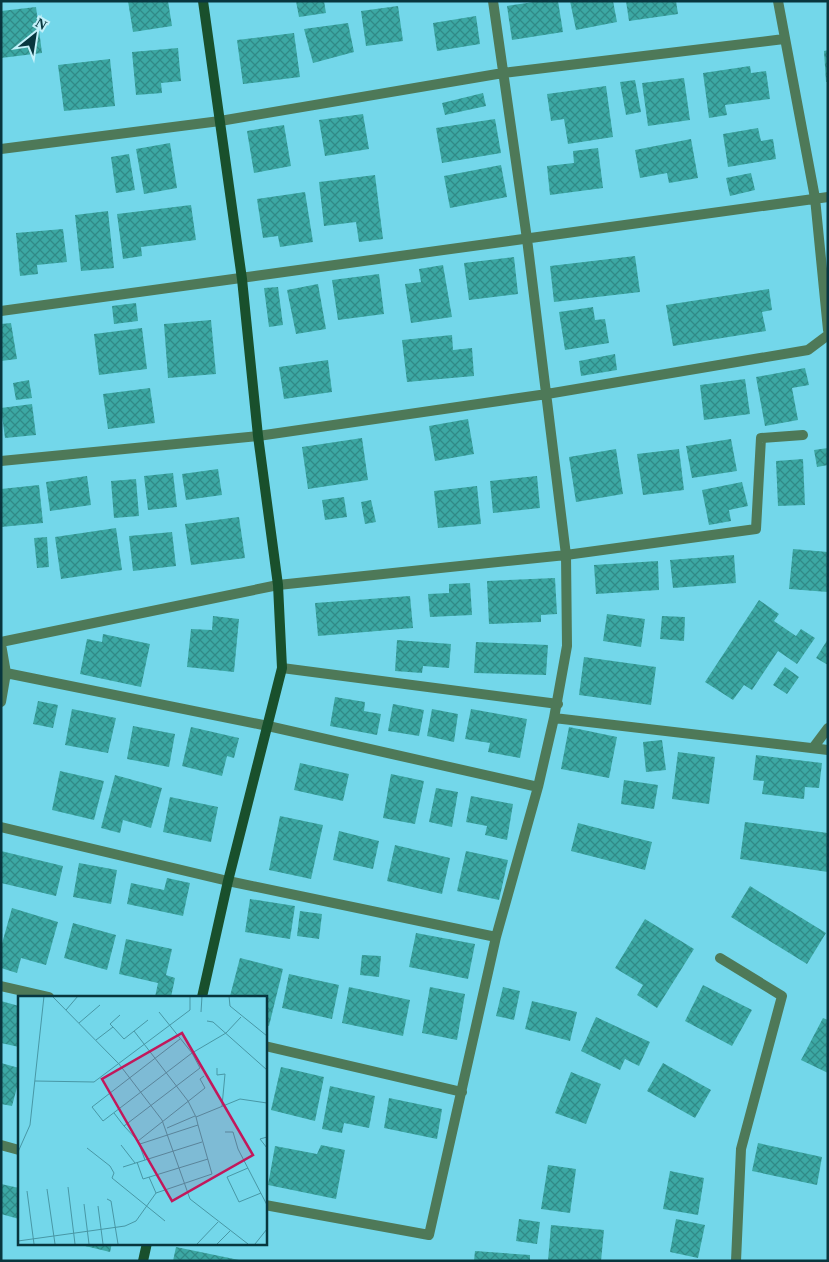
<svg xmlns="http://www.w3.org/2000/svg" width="829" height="1262" viewBox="0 0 829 1262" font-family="'Times New Roman',serif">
	<defs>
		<pattern id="building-cross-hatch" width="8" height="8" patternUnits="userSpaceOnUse" patternTransform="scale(1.25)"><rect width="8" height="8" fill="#3ca8a4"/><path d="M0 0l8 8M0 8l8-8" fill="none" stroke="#308a87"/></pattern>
	</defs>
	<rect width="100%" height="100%" fill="#73d7ea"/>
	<!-- building -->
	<path fill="url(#building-cross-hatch)" d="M128,1h40l4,25 -39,6z
		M296,1h28l2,12 -27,4z
		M540,1h18l5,31 -51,8 -5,-34z
		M570,1h43l4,21 -41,8z
		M626,1h50l2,13 -49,7z
		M398,6l5,35 -37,5 -5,-35z
		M36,7l6,46 -41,5v-47z
		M476,16l4,28 -43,7 -4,-28z
		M348,23l6,29 -41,11 -9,-34z
		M294,33l6,44 -57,7 -6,-44z
		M178,48l3,33 -20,2 1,10 -26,2 -4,-43z
		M828,50v32h-2l-2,-31z
		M110,59l5,47 -51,5 -6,-46z
		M750,66l1,7 15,-2 4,28 -45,6 2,10 -18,3 -6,-45z
		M684,78l6,42 -42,6 -6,-43z
		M635,80l6,32 -15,3 -6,-33z
		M606,86l7,51 -45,7 -4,-25 -13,2 -4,-27z
		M483,93l3,13 -41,9 -3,-12z
		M363,114l6,35 -44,7 -6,-36z
		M495,119l6,34 -59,10 -6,-35z
		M284,125l7,41 -37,7 -7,-42z
		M758,128l3,13 12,-2 3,20 -48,8 -5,-33z
		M691,139l7,39 -29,5 -2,-10 -27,5 -5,-28z
		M170,143l7,45 -33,6 -8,-45z
		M598,148l5,40 -53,7 -3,-29 27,-3 -1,-12z
		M129,154l6,36 -19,3 -5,-36z
		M501,165l6,32 -57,11 -6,-32z
		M751,173l4,17 -25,6 -4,-18z
		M375,175l8,64 -24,3 -3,-20 -32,4 -5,-44z
		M305,192l8,50 -33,5 -2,-11 -15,2 -6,-39z
		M191,205l5,35 -55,7 1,9 -19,3 -6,-45z
		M108,211l6,57 -33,3 -6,-56z
		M63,229l4,33 -30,3 1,9 -18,2 -4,-43z
		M635,256l5,36 -86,10 -4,-36z
		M514,257l4,37 -49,6 -5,-37z
		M443,265l9,52 -41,6 -6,-39 16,-2 -2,-13z
		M379,274l5,40 -46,6 -6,-40z
		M318,284l8,45 -30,5 -9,-44z
		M278,287l5,38 -14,2 -5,-39z
		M769,289l3,21 -10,2 4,19 -93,15 -7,-41z
		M136,303l2,18 -24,3 -2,-18z
		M593,307l2,13 10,-1 4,24 -44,7 -6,-38z
		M211,320l5,54 -48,4 -4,-54z
		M11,323l6,36 -16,2v-37z
		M142,328l5,41 -48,6 -5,-41z
		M452,335l1,15 19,-2 2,28 -67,6 -5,-42z
		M615,354l2,16 -36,6 -2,-15z
		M328,360l4,32 -48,7 -5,-32z
		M805,368l4,17 -17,3 6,32 -33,6 -9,-49z
		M745,379l5,35 -46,6 -4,-35z
		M29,380l3,18 -16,2 -3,-17z
		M150,388l5,35 -47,6 -5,-35z
		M32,404l4,31 -31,3 -4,-30z
		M468,419l6,35 -39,7 -6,-35z
		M362,438l6,42 -60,9 -6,-42z
		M731,439l6,32 -45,7 -6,-32z
		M828,448v17l-11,2 -3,-17z
		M616,449l7,45 -47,8 -7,-45z
		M679,449l5,41 -41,5 -6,-41z
		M803,459l2,46 -27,1 -2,-45z
		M218,469l4,26 -36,5 -4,-26z
		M173,473l4,34 -29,3 -4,-34z
		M87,476l4,29 -41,6 -4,-29z
		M537,476l3,32 -47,5 -3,-32z
		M136,479l3,37 -25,2 -3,-37z
		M742,482l6,24 -19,4 2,11 -22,4 -7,-35z
		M39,485l4,38 -42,4v-38z
		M477,486l4,38 -43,4 -4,-37z
		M344,497l3,20 -22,3 -3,-20z
		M371,500l5,22 -11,2 -4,-22z
		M239,517l6,41 -54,7 -6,-41z
		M116,528l6,42 -61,9 -6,-42z
		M172,532l4,34 -43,5 -4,-35z
		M47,537l2,30 -12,1 -3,-30z
		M793,549l35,3v40l-39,-3z
		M734,555l2,28 -63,5 -3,-28z
		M658,561l1,29 -63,4 -2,-29z
		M555,578l2,36 -16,1v7l-52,2 -2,-43z
		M470,583l2,32 -42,2 -2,-23 21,-1v-9z
		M410,596l3,32 -95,8 -3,-33z
		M759,600l20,14 -5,7 22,15 5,-7 14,9 -18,26 -19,-13 -26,39 -8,-5 -11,15 -28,-18z
		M607,614l38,5 -4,28 -38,-6z
		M213,616l26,3 -5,53 -47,-5 4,-38 21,1z
		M662,616l23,1 -1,24 -24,-2z
		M103,634l47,10 -9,43 -61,-13 7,-35 15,3z
		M828,639v26l-12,-7z
		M397,640l54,4 -2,24 -26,-2 -1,7 -27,-2z
		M476,642l72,3 -2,30 -72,-2z
		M584,657l72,10 -5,38 -72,-10z
		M785,667l14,10 -12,17 -14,-9z
		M335,697l30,5 -1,9 17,3 -4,21 -47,-9z
		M38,701l20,4 -5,23 -20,-4z
		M393,704l31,6 -5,26 -31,-5z
		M72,709l44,9 -8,35 -43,-8z
		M432,709l26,5 -4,28 -27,-6z
		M471,709l56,10 -7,39 -32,-6 2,-9 -25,-4z
		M133,726l42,8 -6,33 -42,-8z
		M191,727l48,11 -5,20 -7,-2 -5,20 -40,-10z
		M569,727l48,10 -8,41 -48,-9z
		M662,740l4,30 -20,2 -3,-30z
		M678,752l37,5 -6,47 -37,-5z
		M756,755l66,8 -3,25 -14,-1 -1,12 -42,-5 2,-13 -11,-1z
		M300,763l49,11 -6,27 -49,-11z
		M60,771l44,10 -10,39 -42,-10z
		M391,774l33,7 -9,43 -32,-6z
		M115,775l47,13 -11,40 -28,-8 -3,13 -19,-5z
		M624,780l34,5 -4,24 -33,-5z
		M436,788l22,4 -6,35 -23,-5z
		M471,796l42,8 -6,36 -22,-5 2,-9 -21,-4z
		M170,797l48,10 -7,35 -48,-10z
		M280,816l43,9 -12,54 -42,-9z
		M745,822l83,11v39l-88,-13z
		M578,823l74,19 -7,28 -74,-19z
		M339,831l40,10 -6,28 -40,-9z
		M395,845l55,13 -8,36 -55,-13z
		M1,851l62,15 -7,30 -55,-13z
		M466,851l42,9 -9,40 -42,-9z
		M79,863l38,7 -6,34 -38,-7z
		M167,878l23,5 -7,33 -56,-12 4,-21 33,7z
		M750,886l76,47 -19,31 -76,-47z
		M250,899l45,7 -5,33 -45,-7z
		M12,908l46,14 -12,43 -25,-7 -4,15 -16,-5v-21z
		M300,911l22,3 -3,25 -22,-3z
		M645,919l49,30 -37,59 -20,-13 6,-10 -28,-17z
		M73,923l43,12 -9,35 -43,-12z
		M416,933l59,11 -7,35 -59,-12z
		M126,939l46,10 -6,26 9,3 -4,19h-16l3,-14 -39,-9z
		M362,955l19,1 -2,21 -19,-2z
		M240,958l43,11 -14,57 -4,-1v-28l-35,-1z
		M289,974l50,11 -7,34 -50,-11z
		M703,985l49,25 -20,36 -47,-25z
		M349,987l61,13 -7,36 -61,-13z
		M430,987l35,7 -8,46 -35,-7z
		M503,987l17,4 -6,29 -18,-4z
		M1,1001l18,5v41l-18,-4z
		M532,1001l45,11 -7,29 -45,-12z
		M596,1017l54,25 -11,24 -14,-7 -5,11 -39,-19z
		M823,1018l5,2v53l-27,-13z
		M1,1063l18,5v12l-7,26 -11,-2z
		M663,1063l48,27 -16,28 -48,-27z
		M281,1067l43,10 -9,44 -44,-11z
		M571,1072l30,12 -15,40 -31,-11z
		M330,1086l45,10 -6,32 -25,-5 -2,10 -20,-4z
		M389,1098l53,11 -5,30 -53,-11z
		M758,1143l64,14 -5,28 -65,-14z
		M321,1145l24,5 -9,49 -68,-14 7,-39 42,8z
		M548,1165l28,4 -6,44 -29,-4z
		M670,1171l34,7 -6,37 -35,-6z
		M1,1184l18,4v31l-18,-5z
		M519,1219l21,3 -3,22 -21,-3z
		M676,1219l29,6 -7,33 -28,-6z
		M551,1225l53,5 -3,31h-53z
		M82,1243h30l-2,9 -29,-7z
		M176,1247l63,13 -1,1h-65z
		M475,1251l55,4v6h-56z"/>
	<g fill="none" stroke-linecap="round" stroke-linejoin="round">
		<!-- street -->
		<path stroke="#4e7958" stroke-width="10" d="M493,1l34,238 39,316 1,91 -13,72
			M778,1l37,197 13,132
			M1,149l219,-28 283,-48 281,-34
			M1,311l827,-114
			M1,461l257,-25 289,-42 261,-44 20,-15
			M1,642l277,-57 288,-30 190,-26 5,-91 42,-3
			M1,644l5,29 -5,29
			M282,668l276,36
			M6,673l262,53 270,61 16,-69 274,32
			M813,748l15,-20
			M1,827l227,54 268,56
			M720,958l62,38 -41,153 -5,112
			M1,986l48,11
			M265,1046l197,46
			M1,1145l18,5
			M265,1205l164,30 67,-298 42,-150"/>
		<!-- secondary -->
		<path stroke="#19502c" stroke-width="10" d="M202,997l26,-116 54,-213 -4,-83 -20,-149 -16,-157 -39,-278
			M143,1261l4,-18"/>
	</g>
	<!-- overview -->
	<g transform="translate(18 996)">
		<rect width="249" height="249" fill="#73d7ea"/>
		<path fill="none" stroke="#4897a5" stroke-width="1" d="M34,0l67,68 43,56 28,79 58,45M211,0l1,10 37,30M48,14l12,-14M183,16l1,-16M189,25l6,1 54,48M61,27l21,-18M95,31l-3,-3 10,-9M116,35l54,70 8,16M162,43l-88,68 11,14 89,-68 34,-20 15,-16M78,44l17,-13 11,12 24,-19M199,72v7l8,-1 -3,32M17,85l59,1 96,-72v-14M96,117l10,13 76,-58 -8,-15 -33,-41M106,130l14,15M149,132l28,-12M207,136h8l5,17 29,56M249,141l-7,2 7,9M122,148l58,-19 -2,-8 44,-18 27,4M103,149l14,18M69,152l23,18 4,7 -2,5 53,43M0,156l12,-27 14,-129M127,164l-7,-19 67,-53 -5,-9 4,-3M119,166l6,17 65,-20M105,171l79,-25M230,172l-21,9 12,25 22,-9M131,181l7,16M50,191l7,57M29,193l8,55M9,195l7,53M89,203l4,2 7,43M66,208l5,40M80,210l5,38M0,245l107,-15 11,-5 20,-28 56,-19 -14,-49M179,248l21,-22M199,248l13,-13M237,248l12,-15"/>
		<path fill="#c2185b" fill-opacity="0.15" stroke="#c2185b" stroke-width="2.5" d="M164,37l71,122 -81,46 -70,-122z"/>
		<rect width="249" height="249" fill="none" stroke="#08363e" stroke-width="2.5"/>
	</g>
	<!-- border -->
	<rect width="829" height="1262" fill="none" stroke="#08363e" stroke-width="5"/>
	<!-- north arrow -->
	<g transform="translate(35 35) rotate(30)" stroke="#c2f0f9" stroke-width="4" paint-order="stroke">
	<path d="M0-4L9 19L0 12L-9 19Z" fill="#08363e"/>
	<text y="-8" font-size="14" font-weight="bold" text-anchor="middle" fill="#08363e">N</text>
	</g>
</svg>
